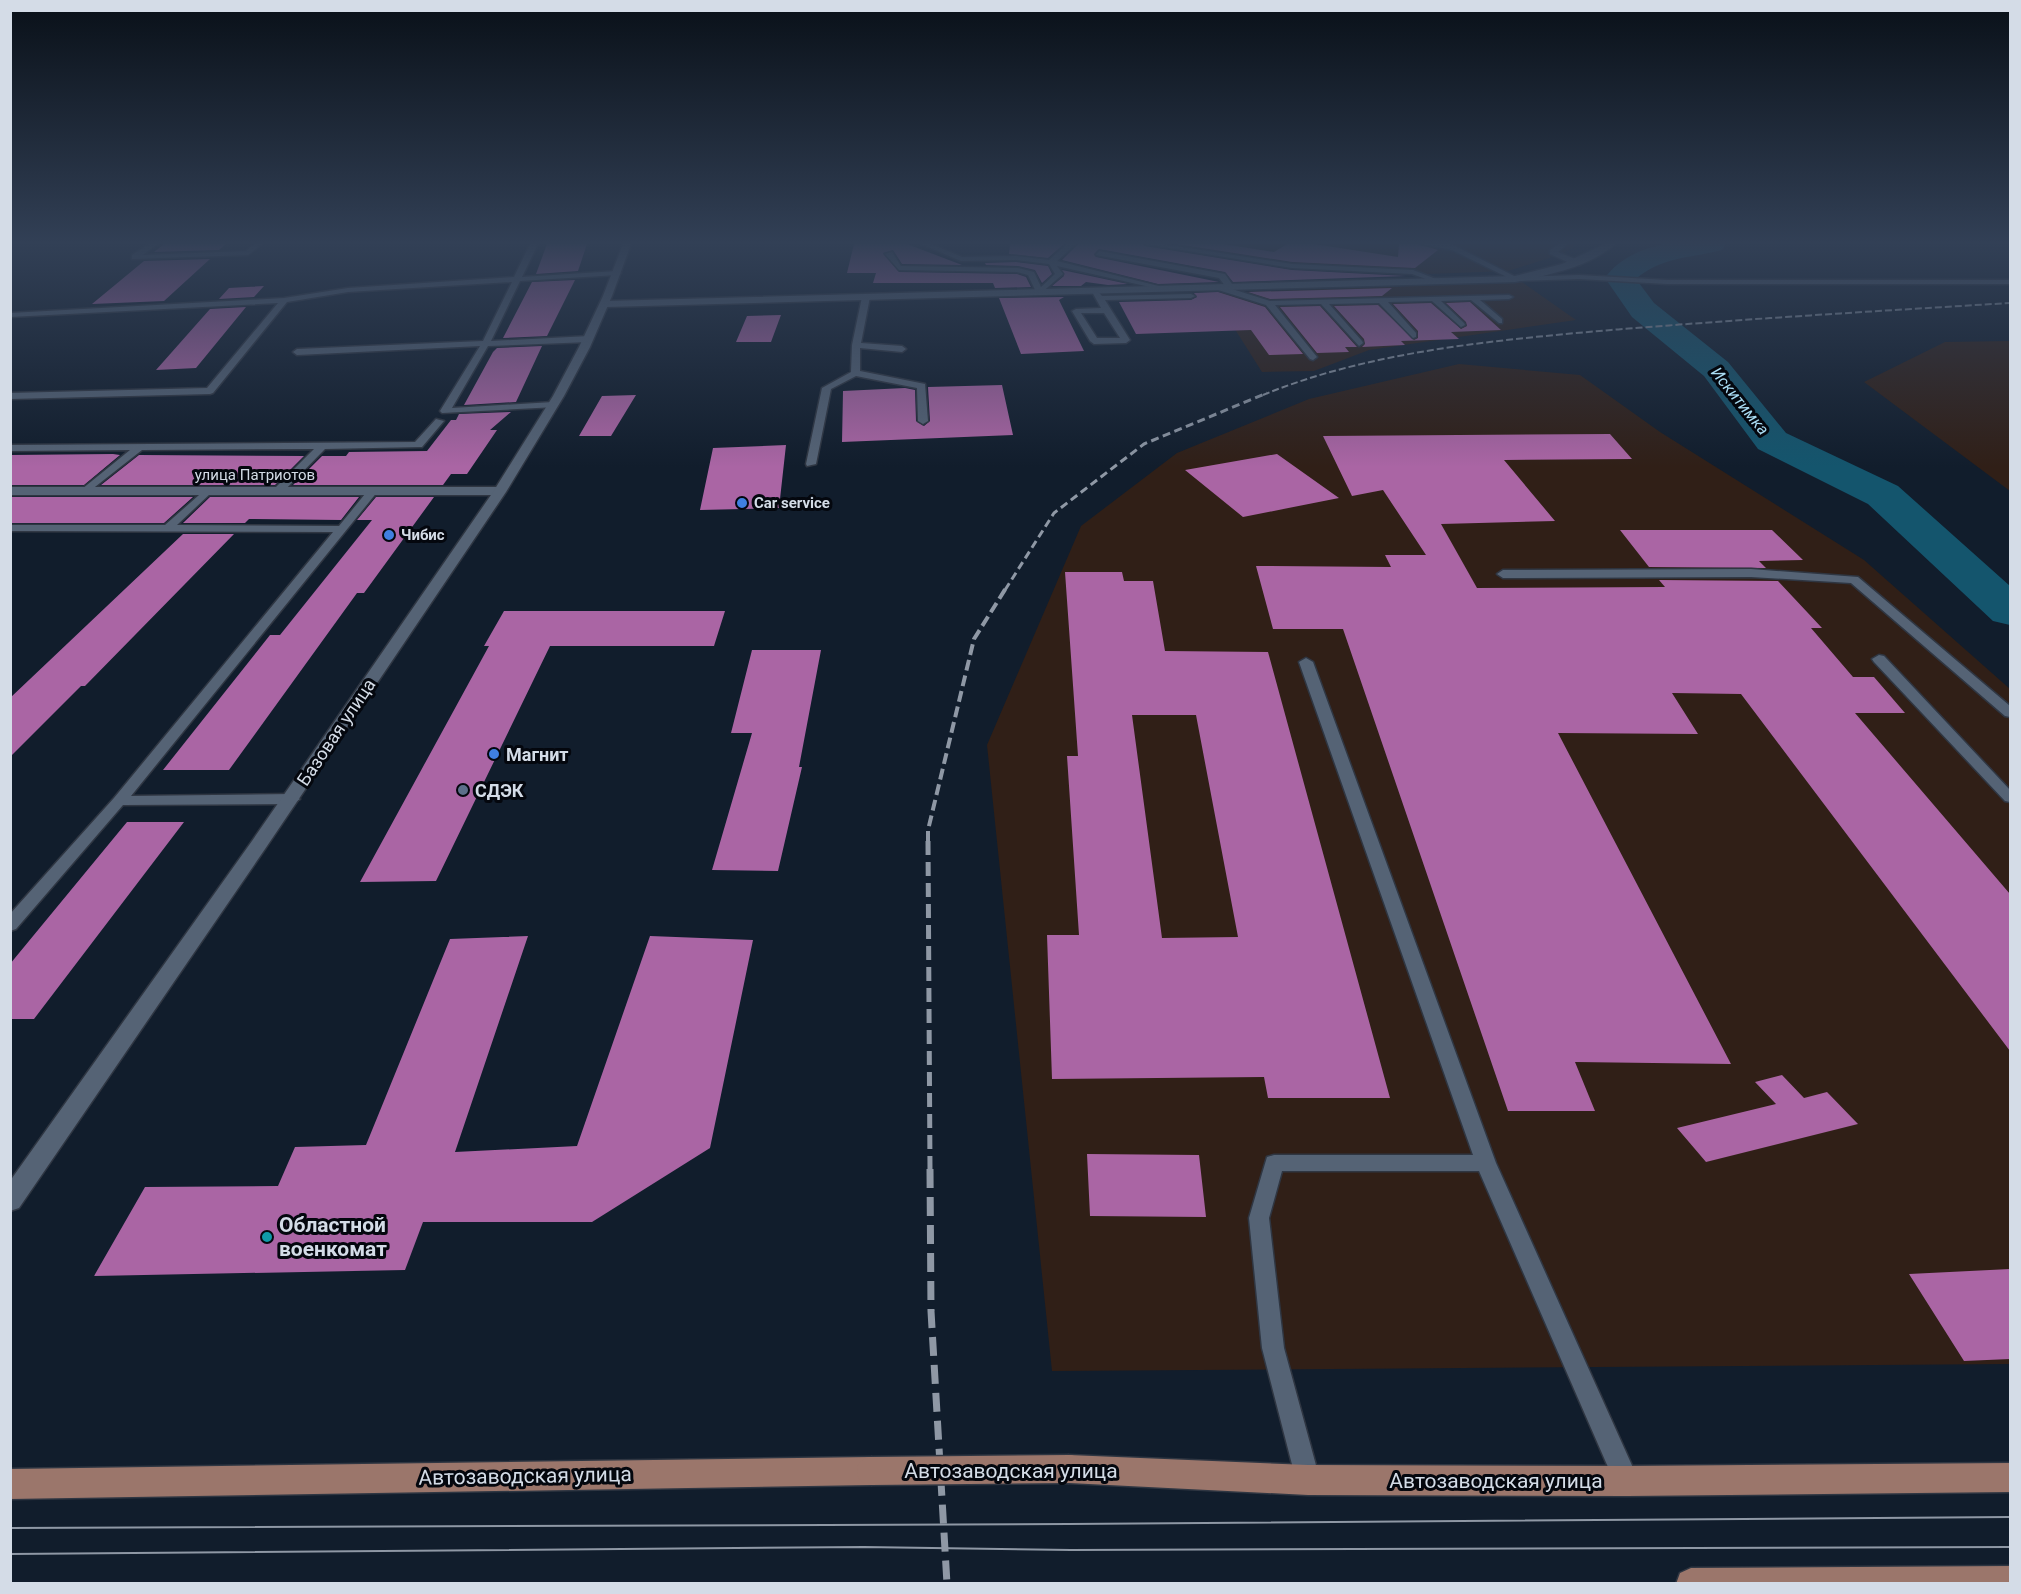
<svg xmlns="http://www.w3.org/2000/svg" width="2021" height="1594" viewBox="0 0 2021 1594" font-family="Roboto,sans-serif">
	<rect width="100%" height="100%" fill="#111d2c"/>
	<!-- industrial -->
	<path fill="#301f17" d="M1131,244h446l-15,10 -54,17 -107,4z
		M1522,282l54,38 -207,30 -55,21 -52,1 -50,-79z
		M2010,341v150l-146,-109 81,-40z
		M1459,364l121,11 80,57 204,128 146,129v675l-958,7 -65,-626 94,-219 96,-73 132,-54z"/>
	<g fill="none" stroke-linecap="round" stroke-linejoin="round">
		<!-- river -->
		<path fill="#14556d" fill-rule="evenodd" d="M1664,244h62l-4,6c-31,8 -61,7 -86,29l18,24 74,59 58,71 112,53 112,100v39l-17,-4 -125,-117 -110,-55 -54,-73 -72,-59 -27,-39c14,-20 37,-29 59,-34z"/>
	</g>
	<!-- building -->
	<path fill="#aa65a4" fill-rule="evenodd" d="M164,244h62l-7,6 -65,2z
		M547,244h40l-9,27 -42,3z
		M854,244h53l55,21 -60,-1 -9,-14 -10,3 16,19 118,2 9,3 5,10 -36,1 -2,-5h-120l3,-10h-29z
		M1010,244h54l-16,14 -39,-4z
		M1078,244h65l2,2 147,24 114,6 -173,6 -8,-10 -126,-23 -5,5 2,3 123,25 -61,2 -96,-24z
		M1176,244h47l51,8 13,-8h27l84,13 1,-13h20l19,6 -23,18 -123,-6z
		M210,259l-46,42 -72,3 52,-43z
		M1016,262l32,4 4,8 -10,9 -7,-13 -17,-4 -32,-1 -1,-2z
		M1062,270l66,14 -20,1 -22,-3 -5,4h-29l12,-10z
		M575,280l-28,56 -44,2 29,-56z
		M264,286l-10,11 -35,2 10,-11z
		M1392,288l-10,8 -112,3 -22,-7z
		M1218,292l47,15 38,47 -34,1 -18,-25 -115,4 -17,-32 72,-2 6,-3 -3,-4z
		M1064,297l-5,3 25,51 -63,3 -22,-56z
		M1470,302l31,28 -50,2 8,7 -58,2 4,4 -43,2 3,-3 -1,-5 -30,-33 44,-1 36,35 4,-2v-7l-25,-27 38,-1 30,26 6,-3 -1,-4 -20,-19z
		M1320,306l37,41h-12l4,5 -32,1 -37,-46z
		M246,307l-50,61 -40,2 54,-61z
		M781,315l-10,27h-35l11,-26z
		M542,346l-26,56 -52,3 29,-53 4,-4z
		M1002,385l11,50 -171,7 1,-51 62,-3 10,2 1,31 8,5 6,-5 -2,-34z
		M636,395l-25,41h-32l23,-40z
		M511,412l-21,18h7l-30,44h-16l-8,11h-150l29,-29h24l3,-4 78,-1 24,-31h5l3,-6z
		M1610,434l22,25 -128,1 51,61 -114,3 36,64 188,-1 -6,-7 119,1 44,47h-11l42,49h21l31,36h-50l155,181v157l-269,-357 -69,-1 26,41 -140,-1 173,331 -156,-2 20,49h-87l-165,-482h-70l-17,-63 135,1 -6,-12h41l-43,-65 -31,6 -29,-60z
		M786,445l-7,63 -79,2 13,-62z
		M1277,454l62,44 -96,19 -58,-47z
		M10,455l103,-1 7,1 -36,30h-74z
		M139,455l165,1 -29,29h-174z
		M10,497h183l-29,26h-154z
		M210,497h149l-18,23 -92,-1 -4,4h-62z
		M376,497h58l-70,96h-7l-128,177h-66l107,-135h10l92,-115h-15z
		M1620,530h152l31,30 -44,1 7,7 -117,-1z
		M183,534h51l-149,152h-4l-71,71v-59z
		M1065,572h57l2,9h29l12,70 103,1 122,446h-122l-4,-21 -212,2 -5,-144h32l-12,-179h11zM1132,715h64l42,222 -76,1z
		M504,611h221l-11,35h-164l-114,235 -76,1 129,-236h-5z
		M752,650h69l-22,117h3l-24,104 -66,-1 40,-137h-21z
		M127,822h57l-150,197h-24v-55z
		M528,936l-73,216 122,-6 73,-210 103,4 -43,208 -118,74h-169l-18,48 -311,6 51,-89 133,-1 17,-39 71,-2 84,-206z
		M1782,1075l22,23 23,-6 31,32 -152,38 -29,-34 99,-24 -21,-22z
		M1087,1154l112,1 7,62 -116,-1z
		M2010,1269v90l-46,2 -55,-87z"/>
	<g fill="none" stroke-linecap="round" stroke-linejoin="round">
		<defs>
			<path id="service" d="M149,244h8l-14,11 103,-4 8,-7h8l-14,11 -116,4v-4z
				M530,244h8l-16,33 95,-6 4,2 -4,2 -97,6 -29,60 98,-5 4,3 -4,3 -101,4 -36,62 101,-6 3,1v4l-114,6 -2,-2 40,-65 -183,9 -4,-3 4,-3 186,-8 29,-59 -164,10 -61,10 -74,91 -3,1 -200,5v-6l197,-5 71,-85 -268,14v-4l274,-15 64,-10 166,-11z
				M921,244h10l31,13 54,-1 33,4 18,-16h9l-19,17 110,27 -4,2 -106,-24 6,8 -23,20 -4,-2 -8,-17 -11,-3 -118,-2 -14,-16 7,-2 9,14 117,2 16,4 7,15 14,-13 -6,-10 -33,-4 -55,1z
				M1145,244h17l130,20 121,6 28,11 -4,2 -25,-9 -120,-6z
				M1421,244h30l65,33 63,-2 88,5h343v4h-343l-88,-5 -64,2 -63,-31z
				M1559,244h8l-9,8 22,9v4h-6l-24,-11v-4z
				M1099,251l126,23 9,13 -2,2 38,12 239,-6 4,2 -4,2 -29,1 22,19v4h-3l-28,-23 -30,1 23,22 1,2 -4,2 -29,-26 -44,1 28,31v4l-3,1 -34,-35 -50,1 33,37 1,2 -4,3 -38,-42 -46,1 42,52 -4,3 -3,-1 -44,-54 -51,-16v-4l11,2 -7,-9 -123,-23z
				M1095,288l7,8 89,-2 4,2 -4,2 -86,2 25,40 -4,3 -32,1 -4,-3 -18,-30 4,-2 25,-1 -10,-18zM1081,313h23l16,25h-23z
				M866,295l4,2 -9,46 41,3 4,3 -4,3 -42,-4v23l65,13 3,37 -5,3 -5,-3 -1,-33 -61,-12 -25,13 -15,75 -9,2 -1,-2 16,-76 29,-16 1,-27 10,-48z
				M436,419l8,2 -22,26 -97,2 -43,44 -4,1 -5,-3 1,-2 40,-40 -172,1 -56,44 -4,-1v-4l48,-39 -120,1v-6l405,-3z
				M207,488l5,3 -1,2 -34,32 162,1 30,-37h8l1,2 -247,305 161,-2 8,5 -8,5 -169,1 -107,124 -6,2v-17l104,-116 219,-266 -323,-1v-6h155z
				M1751,569l107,8 152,129v11l-5,-1 -154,-133 -100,-6 -248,1 -6,-4 6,-4z
				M1879,655l5,1 126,134v12l-5,-1 -131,-139 -2,-3z
				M1306,658l7,4 183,501 143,318 -3,9 -9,3 -9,-3 -139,-319h-197l-13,47 15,130 36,132 -3,9 -9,3 -9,-3 -3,-9 -34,-132 -13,-130 18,-61 7,-2h199l-174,-493z"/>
			<path id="minor" d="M10,487h489l6,4 -6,4h-489z"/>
			<path id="tertiary" d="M1605,244h10c-25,23 -67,31 -100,38l-909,25 -5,-3 5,-3 909,-25 47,-12z"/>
			<path id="secondary" d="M623,244h8l-19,52 -22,51 -26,49 -58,96 -241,357 -246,359 -9,3v-30l242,-340 241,-349 60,-96 26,-49 24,-51z"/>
			<path id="primary" d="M1069,1455l239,10 319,1 383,-3v29l-383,4 -319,-1 -239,-12 -10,-4 -5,-10 5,-10z
				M871,1457l10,4 5,10 -5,10 -10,4 -861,14v-30z
				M2010,1566v18h-334l4,-11 11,-5z"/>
		</defs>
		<!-- service casing -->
		<use href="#service" stroke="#2f3642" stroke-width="3"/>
		<!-- minor casing -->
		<use href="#minor" stroke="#2f3642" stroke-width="3"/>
		<!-- tertiary casing -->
		<use href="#tertiary" stroke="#2f3642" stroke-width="3"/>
		<!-- secondary casing -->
		<use href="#secondary" stroke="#2f3642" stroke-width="3"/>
		<!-- primary casing -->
		<use href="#primary" stroke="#2f3642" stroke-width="3"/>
		<!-- service -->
		<use href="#service" fill="#556375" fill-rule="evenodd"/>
		<!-- minor -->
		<use href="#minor" fill="#556375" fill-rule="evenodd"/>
		<!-- tertiary -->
		<use href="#tertiary" fill="#556375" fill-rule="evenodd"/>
		<!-- secondary -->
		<use href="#secondary" fill="#556375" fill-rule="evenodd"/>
		<!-- primary -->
		<use href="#primary" fill="#9b766b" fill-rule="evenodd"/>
		<!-- tram -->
		<path stroke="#8f98a5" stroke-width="2" d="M10,1528l1059,-4 941,-7
			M10,1554l854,-7 207,3 939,-3"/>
		<!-- rail-far4 -->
		<path stroke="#8f98a5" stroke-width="2" stroke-dasharray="7 3" stroke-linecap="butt" d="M1263,395c107,-44 233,-55 348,-65 133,-11 266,-19 399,-27"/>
		<!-- rail-far3 -->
		<path stroke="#8f98a5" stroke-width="3" stroke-dasharray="8 4.5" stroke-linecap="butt" d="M1005,590l49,-77 90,-69 123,-51"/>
		<!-- rail-far2 -->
		<path stroke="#8f98a5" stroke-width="4" stroke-dasharray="11 5" stroke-linecap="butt" d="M928,842v-12l46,-191 32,-51"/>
		<!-- rail-far1 -->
		<path stroke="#8f98a5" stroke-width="5" stroke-dasharray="14 7" stroke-linecap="butt" d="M928,841l2,329"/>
		<!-- rail -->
		<path stroke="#8f98a5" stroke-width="7" stroke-dasharray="19 9" stroke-linecap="butt" d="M930,1169l1,142 16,273"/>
		<defs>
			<path id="primary-bridge" d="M871,1471l198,-2"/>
		</defs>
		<!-- primary-bridge casing -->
		<use href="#primary-bridge" stroke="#2f3642" stroke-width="31" stroke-linecap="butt"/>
		<!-- primary-bridge -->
		<use href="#primary-bridge" stroke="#9b766b" stroke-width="28"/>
	</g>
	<!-- sky -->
	<linearGradient id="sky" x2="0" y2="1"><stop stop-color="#091018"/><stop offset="0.52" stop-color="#324056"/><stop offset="1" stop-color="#324056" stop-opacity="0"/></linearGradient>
	<rect width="2021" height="467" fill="url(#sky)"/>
	<!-- markers -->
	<g fill="#3f7fe0" stroke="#04070e" stroke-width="2">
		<circle cx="742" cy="503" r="6"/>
		<circle cx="389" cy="535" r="6"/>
		<circle cx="494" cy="754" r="6"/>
	</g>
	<circle fill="#5c6f8a" stroke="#04070e" stroke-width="2" cx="463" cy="790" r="6"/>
	<circle fill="#0f9aa8" stroke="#04070e" stroke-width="2" cx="267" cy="1237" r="6"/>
	<g text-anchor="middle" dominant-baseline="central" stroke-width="6" stroke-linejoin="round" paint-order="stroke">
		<!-- far-street labels -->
		<g font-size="15" fill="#d4dce7" stroke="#04070e">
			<text x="255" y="475">улица Патриотов</text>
		</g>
		<!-- far-poi labels -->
		<g font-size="15" font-weight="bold" fill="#d4dce7" stroke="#04070e" text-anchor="start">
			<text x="754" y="503">Car service</text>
			<text x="401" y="535">Чибис</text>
		</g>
		<!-- far-water labels -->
		<g font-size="16" font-style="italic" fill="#a9dcf3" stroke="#04070e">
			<text transform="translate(1740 401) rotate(51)">Искитимка</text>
		</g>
		<!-- street labels -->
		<g font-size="18" fill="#d4dce7" stroke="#04070e">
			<text transform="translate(336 732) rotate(-56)">Базовая улица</text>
		</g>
		<!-- poi labels -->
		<g font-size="18" font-weight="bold" fill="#d4dce7" stroke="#04070e" text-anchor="start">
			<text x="506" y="754">Магнит</text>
			<text x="475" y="790">СДЭК</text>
		</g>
		<!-- near-poi labels -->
		<g font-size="21" font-weight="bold" fill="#d4dce7" stroke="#04070e" text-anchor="start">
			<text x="279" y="1225">Областной<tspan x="279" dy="24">военкомат</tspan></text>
		</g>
		<!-- near-street labels -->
		<g font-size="21" fill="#d4dce7" stroke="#04070e">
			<text x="1011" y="1471">Автозаводская улица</text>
			<text transform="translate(525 1476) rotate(-1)">Автозаводская улица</text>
			<text x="1496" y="1481">Автозаводская улица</text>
		</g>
	</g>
	<!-- border -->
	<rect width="2021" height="1594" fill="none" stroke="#d4dce7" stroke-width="24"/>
</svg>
